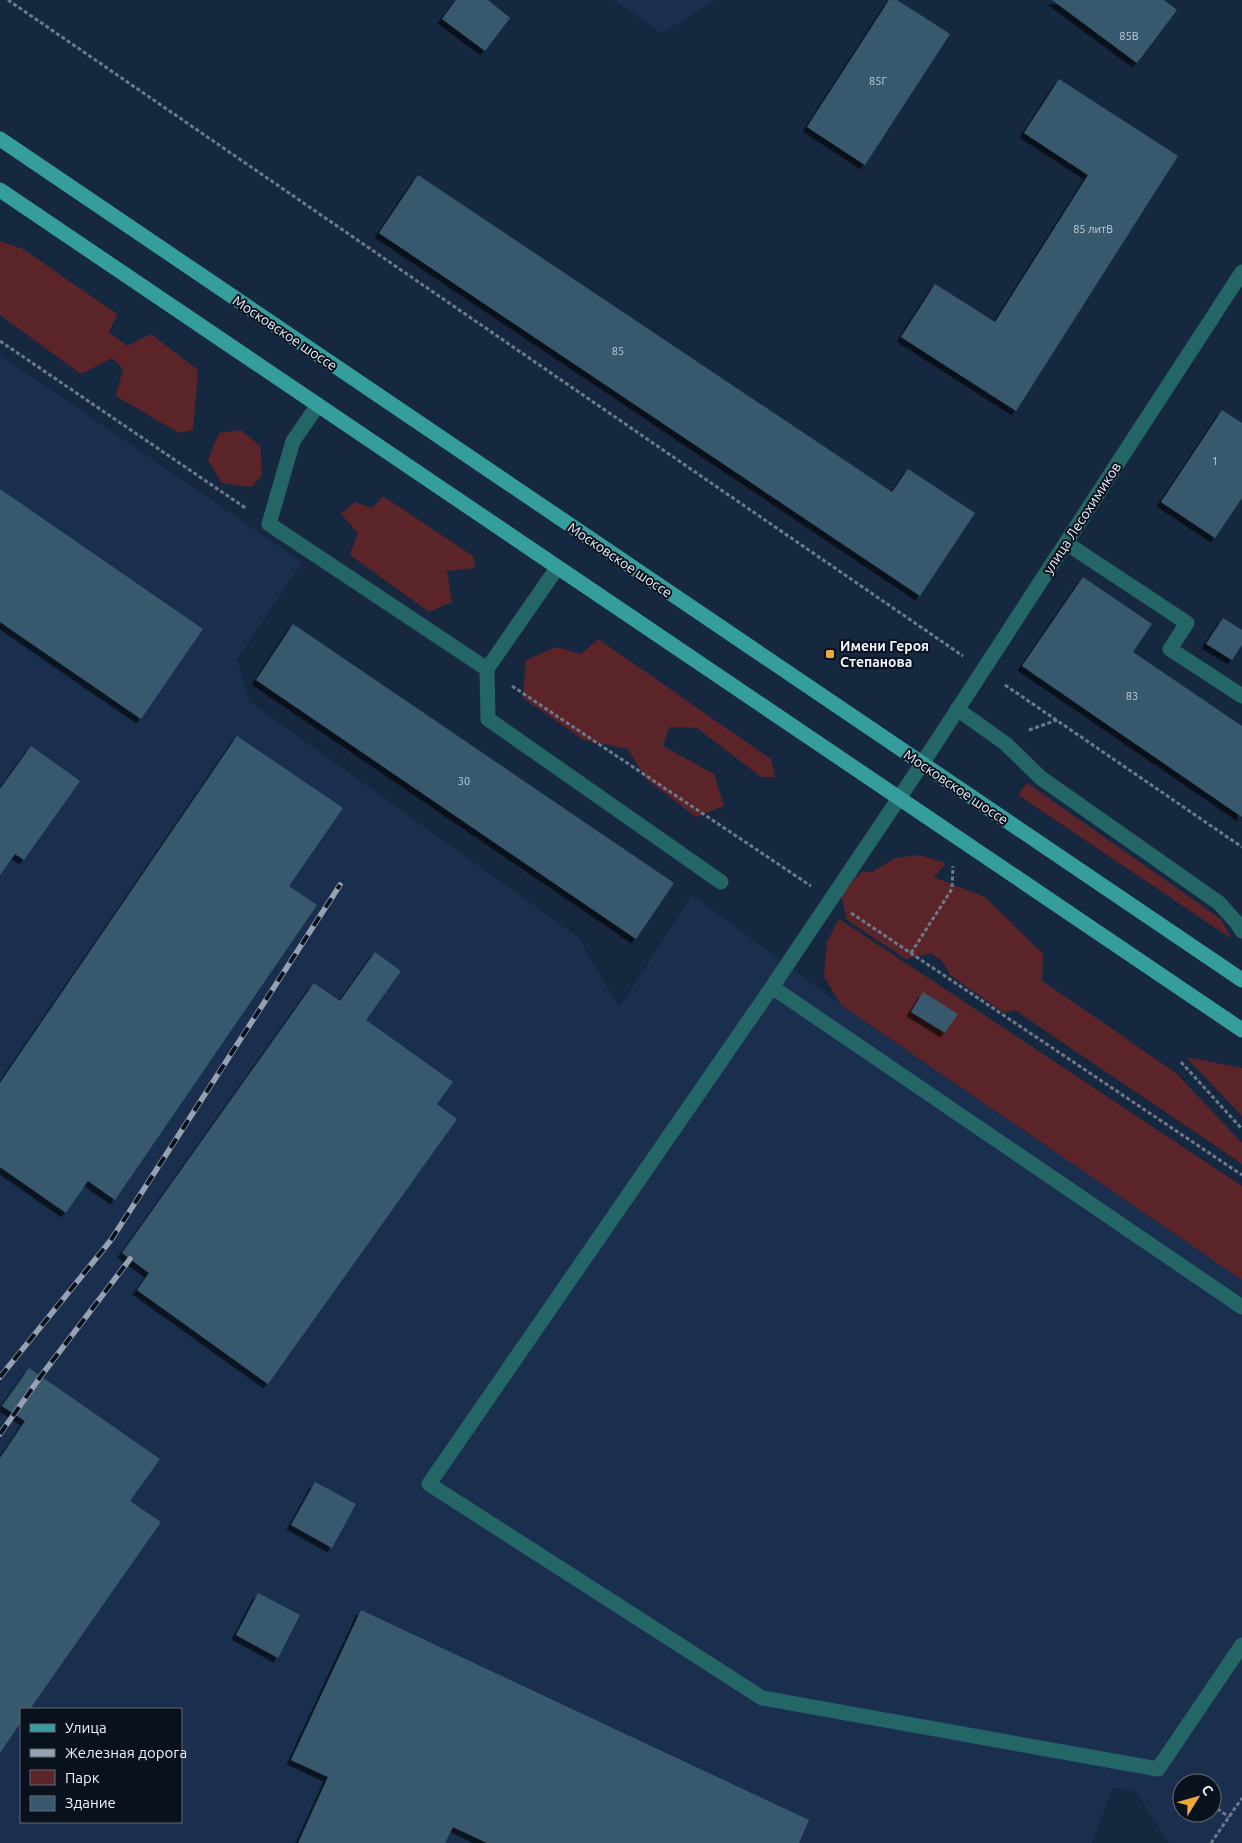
<svg xmlns="http://www.w3.org/2000/svg" width="1242" height="1843" viewBox="0 0 1242 1843" font-family="Ubuntu,sans-serif">
	<defs>
		<filter id="shadow"><feDropShadow dx="-4.5" dy="4.5" stdDeviation="0" flood-color="#0009"/></filter>
	</defs>
	<rect width="100%" height="100%" fill="#162840"/>
	<!-- built -->
	<path fill="#192f4d" fill-rule="evenodd" d="M613,0h103l-54,33z
		M0,355l302,207 -65,98 13,42 329,236 40,70 73,-113 149,110 401,275v563h-73l-33,-51 -23,-5 -21,56h-1092zM21,1709h160v113h-160zM1182,1783h30v30h-30z"/>
	<!-- green -->
	<path fill="#5a2429" d="M0,241l23,8 94,65 -8,18 18,14 24,-12 47,36 -5,60 -14,3 -63,-37 7,-27 -11,-11 -31,16 -81,-59z
		M241,430l19,16 2,29 -10,12 -30,-4 -14,-23 11,-27z
		M383,496l90,60 2,12 -28,3 5,31 -23,10 -79,-57 8,-22 -17,-19 14,-12 17,6z
		M598,639l173,120 4,18h-14l-64,-49 -28,-1 -6,19 51,28 10,32 -28,11 -51,-39 -17,-29 -44,-9 -61,-42 3,-38 30,-13 25,7z
		M1027,783l194,136 11,20 -214,-144z
		M919,855l27,8 -12,14 51,20 58,57 -1,27 2,1 132,91 66,70v21l-227,-154 -11,3 -54,-38 -7,-13 -12,-9 -25,6 -59,-39 -6,-26 21,-23 10,1 23,-14z
		M839,919l403,267v94l-401,-275 -17,-29 3,-34z
		M1186,1057l56,11v48z"/>
	<!-- building -->
	<path fill="#38596d" filter="url(#shadow)" d="M456,0h32l22,18 -25,33 -43,-32z
		M889,0h8l53,34 -85,131 -58,-38z
		M1052,0h112l13,10 -40,53z
		M1059,79l119,77 -162,255 -115,-74 34,-53 60,38 93,-147 -64,-42z
		M418,175l474,317 16,-23 67,44 -55,83 -541,-363z
		M1222,410l20,13v75l-27,40 -54,-36z
		M0,489l203,140 -62,90 -141,-97z
		M1083,577l69,47 -19,28 109,74v91l-220,-151z
		M1223,618l19,12v15l-10,15 -26,-16z
		M293,624l381,259 -38,56 -380,-259z
		M237,736l106,72 -54,78 28,19 -202,295 -27,-19 -22,32 -66,-46v-84z
		M31,746l49,35 -56,79 -9,-6 -15,21v-86z
		M375,952l26,19 -35,49 87,62 -16,22 20,15 -189,265 -131,-94 12,-17 -27,-20 192,-270 26,18z
		M923,992l35,22 -13,19 -34,-21z
		M29,1368l131,91 -30,42 31,21 -131,187h-9v13l-21,31v-295l25,-37 -23,-15z
		M315,1482l41,22 -24,44 -41,-23z
		M258,1593l42,22 -22,43 -42,-23z
		M361,1610l448,210 -10,23h-312l-34,-16 -8,16h-147l30,-66 -37,-17z"/>
	<g fill="none" stroke-linecap="round" stroke-linejoin="round">
		<!-- path -->
		<path stroke="#6c7a8c" stroke-width="3" stroke-dasharray="4 2.5" stroke-linecap="butt" d="M8,0l955,656
			M0,341l247,168
			M1005,685l237,162
			M512,686l299,200
			M1029,730l28,-10
			M851,913l391,262
			M911,953l41,-64 1,-23
			M1181,1062l61,67
			M1212,1805l17,12
			M1211,1843l31,-45"/>
		<!-- minor -->
		<path stroke="#246566" stroke-width="15" d="M1242,272l-320,492 -150,223 470,320
			M318,405l-25,36 -24,83 218,145 1,50 233,163
			M1066,543l121,80 -17,26 72,47
			M487,669l70,-101
			M957,709l49,35 35,34 178,125 18,20 5,8
			M772,987l-343,497 333,214 396,71 84,-124"/>
		<!-- major -->
		<path stroke="#369d9d" stroke-width="15" d="M0,139l1242,841
			M0,190l1242,840"/>
		<defs>
			<path id="rail" d="M0,1377l111,-137 229,-355
				M0,1434l41,-58 89,-117"/>
		</defs>
		<!-- rail casing -->
		<use href="#rail" stroke="#96a2b2" stroke-width="5.5"/>
		<!-- rail -->
		<use href="#rail" stroke="#09111c" stroke-width="4" stroke-dasharray="11" stroke-linecap="butt"/>
	</g>
	<!-- markers -->
	<rect fill="#eca93a" stroke="#09111c" stroke-width="2" x="825" y="649" width="10" height="10" rx="2.5"/>
	<g text-anchor="middle" dominant-baseline="central" stroke-width="4" stroke-linejoin="round" paint-order="stroke">
		<!-- number labels -->
		<g font-size="11" fill="#c0ceda">
			<text x="1129" y="36">85В</text>
			<text x="878" y="81">85Г</text>
			<text x="1093" y="229">85 литВ</text>
			<text x="618" y="351">85</text>
			<text x="1215" y="461">1</text>
			<text x="1132" y="696">83</text>
			<text x="464" y="781">30</text>
		</g>
		<!-- street labels -->
		<g font-size="14" fill="#eef5ff" stroke="#09111c">
			<text transform="translate(285 333) rotate(34)">Московское шоссе</text>
			<text transform="translate(1082 518) rotate(-57)">улица Лесохимиков</text>
			<text transform="translate(620 560) rotate(34)">Московское шоссе</text>
			<text transform="translate(956 787) rotate(34)">Московское шоссе</text>
		</g>
		<!-- poi labels -->
		<g font-size="14" font-weight="bold" fill="#eef5ff" stroke="#09111c" text-anchor="start">
			<text x="840" y="646">Имени Героя<tspan x="840" dy="16">Степанова</tspan></text>
		</g>
	</g>
	<!-- legend -->
	<rect x="20" y="1708" width="162" height="115" fill="#09111c" stroke="#656c77"/>
	<rect x="30" y="1724" width="25" height="8" fill="#369d9d" stroke="#656c77"/>
	<text x="65" y="1733" font-size="15" fill="#eef5ff">Улица</text>
	<rect x="30" y="1749" width="25" height="8" fill="#96a2b2" stroke="#656c77"/>
	<text x="65" y="1758" font-size="15" fill="#eef5ff">Железная дорога</text>
	<rect x="30" y="1770" width="25" height="15" fill="#5a2429" stroke="#656c77"/>
	<text x="65" y="1783" font-size="15" fill="#eef5ff">Парк</text>
	<rect x="30" y="1796" width="25" height="15" fill="#38596d" stroke="#656c77"/>
	<text x="65" y="1808" font-size="15" fill="#eef5ff">Здание</text>
	<!-- north arrow -->
	<g transform="translate(1197 1798) rotate(53)"><circle r="24" fill="#09111c" stroke="#656c77"/>
	<path d="M0-4L9 19L0 12L-9 19Z" fill="#eca93a"/>
	<text y="-8" font-size="14" font-weight="bold" text-anchor="middle" fill="#eef5ff">С</text>
	</g>
</svg>
